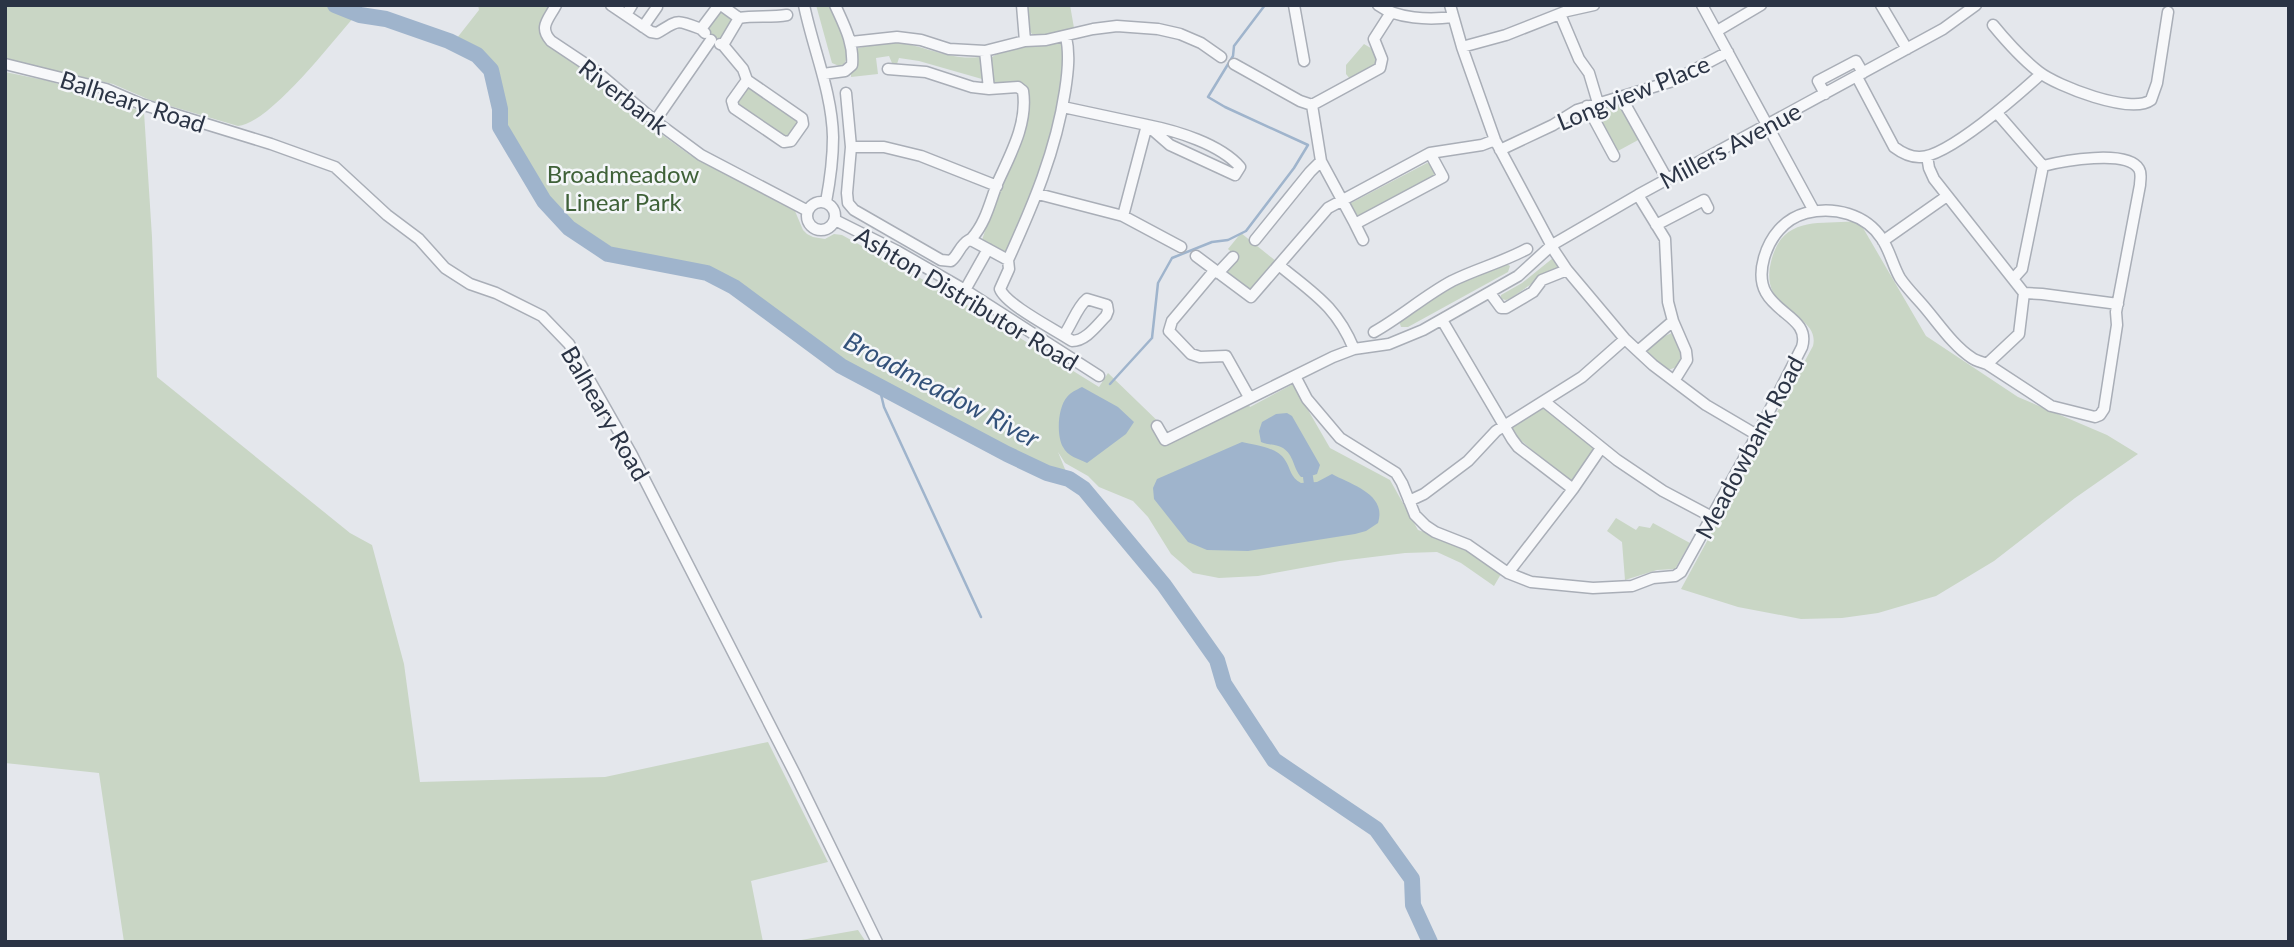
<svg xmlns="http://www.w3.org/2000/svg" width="2294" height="947" viewBox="0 0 2294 947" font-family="Lato,sans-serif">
	<rect width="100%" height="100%" fill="#e4e7ec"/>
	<!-- green -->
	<path fill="#c9d6c5" d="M5,5h318l31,12c-22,25 -85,107 -116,109l-88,-26 -37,-16 -108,-25z
		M478,5h74c-9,15 -14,19 -8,37l72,51 34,33 40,29 105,56 8,19 4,4 6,3 12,2 9,-5 8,1 107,59 150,93 9,-14 61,59 75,-36 6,11 43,-23 37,64 60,32 28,50 51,17 32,27 -7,12 -33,-23 -24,-11 -32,1 -65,8 -82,15 -39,2 -26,-5 -22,-19 -23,-37 -15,-16 -34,-14 -11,-11 -23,-13 -7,-11 11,27 -22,-6 -43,-18 -163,-89 -107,-79 -27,-14 -99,-19 -39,-26 -25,-27 -44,-74v-18l-9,-39 -34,-32 22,-28z
		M816,5h14c7,15 24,44 14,59l-5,2 -7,-3z
		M1028,5h42l4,23 -26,6h-16l-3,-4z
		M721,12l13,10 -12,18c-7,0 -13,-5 -15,-11z
		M890,42c30,1 59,19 89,15l3,4v18l-63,-18 -20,-3 -2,6 -5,-1 -3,-7 -13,2 2,16 -27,3v-4l7,-12v-13z
		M1062,43l3,5 -5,57 -17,67 -36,81 -25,-13 18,-54 20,-40 4,-23 3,-30 -34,-8 -3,-26c18,-16 49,-13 72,-16z
		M1364,44l10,6 4,13 -25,16h-3l-4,-5v-9z
		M5,72l44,9 95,31 8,125 5,140 193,156 22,12 32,119 16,118 185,-5 163,-35 60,120 -77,19 12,61h-639l-25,-169 -94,-10z
		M749,86l48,33 2,3 -9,17h-4l-48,-32 -2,-4 10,-16z
		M1617,103l3,1 20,35 -24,13 -22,-40 2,-4z
		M1427,163l4,1 4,7 -1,6 -75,40h-3l-6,-8 1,-6z
		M1859,221l67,115 92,61 89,38 31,19 -63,44 -81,63 -58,35 -58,17 -36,5 -41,1 -63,-12 -57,-18 132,-243c8,-34 -55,-31 -42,-84 11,-48 50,-37 88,-41z
		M1241,233l36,29 -25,29 -5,1 -23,-19 14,-15 -10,-9z
		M1553,258l3,1 4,9 -17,8 -32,22 -5,2 -5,-1v-4l21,-12z
		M1505,263l5,3 -2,6 -100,55h-7l-2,-6 51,-36z
		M1674,332l10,27 -4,7 -12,4 -22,-18 10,-12z
		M1544,407l48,37 1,6 -20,30 -6,-1 -54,-45 -1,-7z
		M1616,518l20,12 3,-4 11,2 3,-5 37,20 -15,26 -18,1 -32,10 -3,-38 -15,-11z
		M858,930l8,12h-76z"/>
	<!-- water -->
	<path fill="#9fb4cc" d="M1082,387l36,20 16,15 -8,12 -39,29c-8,-4 -20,-7 -24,-16 -7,-12 -5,-40 4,-50 4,-5 9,-7 15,-10z
		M1287,413l5,3 28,49 -3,9 -9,3h-7c-8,-9 -7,-22 -18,-29 -7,-4 -15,-3 -22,-6l-2,-11 3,-9 14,-8z
		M1242,442c13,3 35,5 43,18 6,9 5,17 16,23l16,-1 15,-8c20,11 55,20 46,49l-12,8 -11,3 -107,17 -41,-1 -19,-8 -34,-43 -1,-11 4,-9z"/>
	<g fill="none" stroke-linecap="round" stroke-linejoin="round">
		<!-- stream -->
		<path stroke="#9fb4cc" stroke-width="2.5" d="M1110,384l42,-46 6,-55 14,-25 40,-16 16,-2 18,-9 48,-63 14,-23 -83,-38 -17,-10 25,-41 1,-10 31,-41
			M879,386l5,21 97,210"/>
		<!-- canal -->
		<path stroke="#9fb4cc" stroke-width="10" d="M1308,477l1,7"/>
		<!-- river -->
		<path stroke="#9fb4cc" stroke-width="16" d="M335,5l25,10 26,4 63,22 28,14 14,15 9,39v18l44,74 25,27 39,26 99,19 27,14 107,79 166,88 40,19 22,6 15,10 80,96 53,75 7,24 50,76 102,69 36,50 1,26 17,37"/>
		<defs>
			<path id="minor" d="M556,5c-7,14 -18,22 -5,36l45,30 59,50 46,34 107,56
				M611,5l40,27 6,1c22,-13 18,-14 44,-4
				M721,5l18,13
				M804,5c9,44 28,87 29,132 0,22 -3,44 -7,65
				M1022,5l3,36
				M1294,5l10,56
				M1378,5c19,14 51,15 75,12
				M1450,5l12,42 33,93 60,112 12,18 58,69 28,26 53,40 51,30
				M1702,5l112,206
				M1881,5l26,44
				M1560,14l19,45 10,14 9,30
				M626,15l6,-10
				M739,18c16,-3 32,0 48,-3
				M1993,25c14,17 28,33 46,47 18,14 92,43 112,28l6,-17 11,-71
				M643,27l14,-20
				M1717,31l44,-26
				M705,33l-4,-4 18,-24
				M851,42l46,-5 24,3 28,9 36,2 40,-10 21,-1 47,-11 24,-3 41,3 22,5 21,9 20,14
				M720,44l3,1 16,-27
				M723,45l20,24 4,11 55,38 1,6 -12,17 -7,1 -50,-34 -2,-7 15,-21
				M1462,47l44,-12 61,-24 27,-6
				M985,51l4,38
				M5,64l101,25 35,15 130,40 64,23 52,48 32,24 26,29 25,16 26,9 46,23 27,28 63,111 163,319 82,168
				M1234,64l66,37 12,4 9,56 34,63 88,-47 -13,-24
				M823,74l22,-3 7,-6c2,-22 -8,-40 -17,-60
				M1857,77l37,70c8,6 15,10 25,10 28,1 100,-63 122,-83
				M846,93l5,54 -4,46 1,10 6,7 87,50 10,1c6,-5 8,-12 13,-17 2,-3 6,-4 8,-6 14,-16 18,-36 25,-54 13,-29 31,-60 26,-93l-5,-4 -29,2 -17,-2 -46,-15 -38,-3
				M1825,94l-7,-13 38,-20 7,12
				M1621,97l46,82
				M1312,105l68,-37 2,-9 -8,-20 16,-25
				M1587,106l27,50
				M1063,107l84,18 23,20 65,30 5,-8c-20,-23 -63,-36 -93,-42l-24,91
				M1997,113l46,53 -21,103 -9,10
				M655,121l56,-81
				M851,147h33l37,9 76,30
				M1500,150l53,-25 24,-15 96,-29 55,-29
				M1038,194l85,22 58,31
				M1638,195l27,44 3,63 5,19 13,30 1,9 -13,21
				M807 216a14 14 0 1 1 28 0a14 14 0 1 1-28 0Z
				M835,220l62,31 68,39 134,86
				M1355,224l8,16
				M1656,225l48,-25 4,8
				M971,240l37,20
				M1255,240l55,-68 11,-11
				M1883,241l64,-45
				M1196,256l55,41 77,-89 102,-55 52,-8 13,-5
				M1280,266c34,28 56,40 74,83
				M1214,271l-42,50 -3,10 22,23 9,3 26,-1 23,41
				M1218,273l15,-16
				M965,290l23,-41
				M1490,293l11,15h5l27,-16 9,-12 25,-10
				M2024,293l18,1 76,10
				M1442,320l70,119 6,8 55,42
				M1374,332c27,-15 50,-36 78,-51 24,-12 51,-19 75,-32
				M1064,335c8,-11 13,-28 23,-36l20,6 1,6 -2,5c-9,9 -20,25 -34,25 -16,-11 -66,-36 -72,-52l9,-20 -1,-9c25,-55 48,-109 57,-169 3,-19 5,-37 1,-54
				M1638,351l35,-30
				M1987,364l64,42 44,11 5,-2 4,-6 13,-84 -1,-13 24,-127c0,-5 2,-11 -1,-16 -12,-20 -77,-8 -96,-3
				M1295,376l12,23 33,39 56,35 6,10 13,32 11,11 9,6 33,13 40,28 23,9 62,6 39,-2 21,-8 22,-2 6,-4 76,-137 45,-88c11,-37 -54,-33 -38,-89 6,-21 20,-39 42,-45 28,-7 60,1 76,26 8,12 11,27 18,39 6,9 14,17 21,25 16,18 31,42 51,55 4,3 10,4 15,6l32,-30 5,-41 -90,-114 -5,-11 -2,-12
				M1545,402l72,58 46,31 49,26
				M1157,426l8,14 168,-83 21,-8 35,-5 34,-14 95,-54 34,-31 86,-50 305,-166 33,-24
				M1409,501l15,-7 44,-33 28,-30 86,-54 43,-38
				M1508,573l65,-84 28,-41"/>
		</defs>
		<!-- minor casing -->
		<use href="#minor" stroke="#a9aeb7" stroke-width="13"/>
		<!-- minor -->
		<use href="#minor" stroke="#f7f8fa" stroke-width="10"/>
	</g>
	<g text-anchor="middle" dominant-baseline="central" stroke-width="5" stroke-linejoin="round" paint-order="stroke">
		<!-- street labels -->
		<g font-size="24" fill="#2b3445" stroke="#f4f6f9">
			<text transform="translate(1633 92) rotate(-22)">Longview Place</text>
			<text transform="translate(624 96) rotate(38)">Riverbank</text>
			<text transform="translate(133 101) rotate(18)">Balheary Road</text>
			<text transform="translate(1730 145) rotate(-28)">Millers Avenue</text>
			<text transform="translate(967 298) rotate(31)">Ashton Distributor Road</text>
			<text transform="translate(606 413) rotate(60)">Balheary Road</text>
			<text transform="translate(1749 447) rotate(-62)">Meadowbank Road</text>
		</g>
		<!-- park labels -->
		<g font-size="24" fill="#3f6138" stroke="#f4f6f9">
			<text x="623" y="173">Broadmeadow<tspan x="623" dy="28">Linear Park</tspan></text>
		</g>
		<!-- water labels -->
		<g font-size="26" font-style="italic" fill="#34527a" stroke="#f4f6f9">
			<text transform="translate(942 389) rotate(28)">Broadmeadow River</text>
		</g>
	</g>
	<!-- border -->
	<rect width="2294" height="947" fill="none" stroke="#2b3445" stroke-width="14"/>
</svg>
